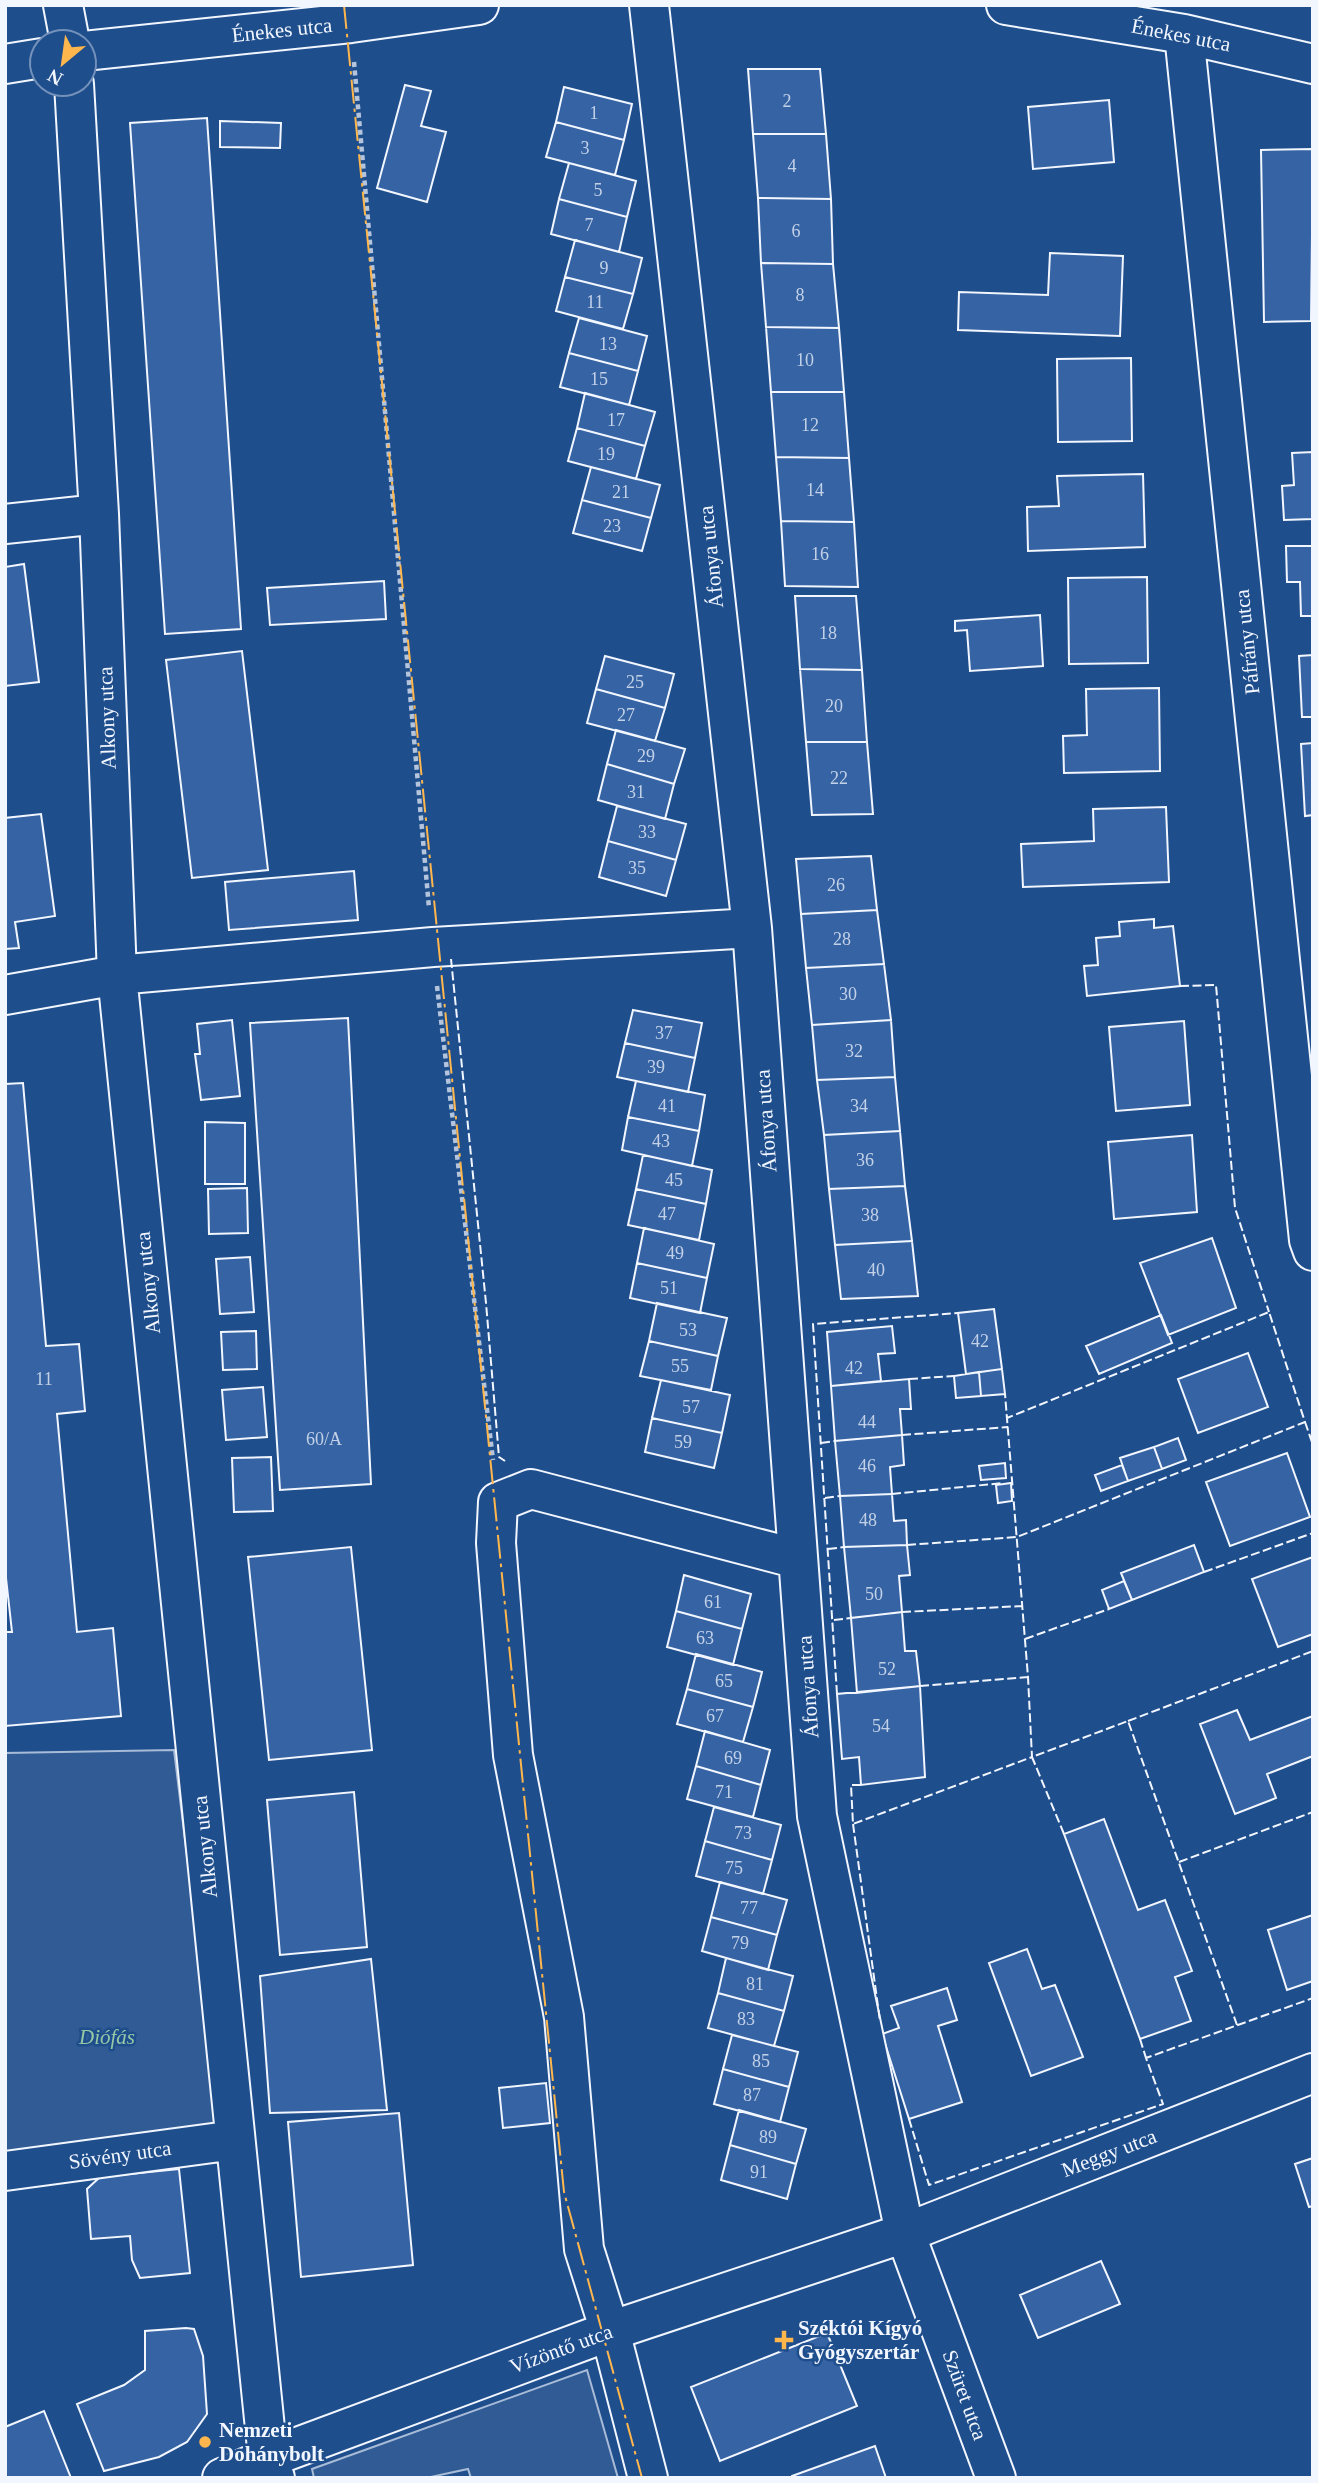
<svg xmlns="http://www.w3.org/2000/svg" width="1318" height="2483" viewBox="0 0 1318 2483" font-family="Georgia,serif">
	<rect width="100%" height="100%" fill="#1f4e8c"/>
	<!-- built -->
	<path fill="#305b95" stroke="#a8bbd7" stroke-width="2" d="M174,1750l47,384 -216,24v-405z
		M587,2370l31,108h-147l-3,-9 -42,9h-112l-2,-9z"/>
	<!-- building -->
	<path fill="#3563a3" stroke="#f2f6ff" stroke-width="2" d="M748,69h72l6,65h-73z
		M405,85l26,6 -10,35 25,6 -19,70 -50,-14z
		M564,87l68,17 -8,36 -68,-18z
		M1109,100l5,62 -81,7 -5,-62z
		M207,118l34,511 -76,5 -35,-511z
		M220,121l61,2 -1,25 -60,-1z
		M556,122l68,18 -9,35 -69,-18z
		M753,134h73l5,65 -73,-1z
		M1313,149l-2,172 -47,1 -3,-172z
		M569,163l67,18 -9,36 -68,-18z
		M758,198l73,1 2,65 -72,-1z
		M559,199l68,18 -8,35 -68,-18z
		M575,240l67,18 -9,36 -68,-17z
		M1050,253l73,3 -3,80 -162,-6 1,-38 89,3z
		M761,263l72,1 6,64 -73,-1z
		M565,277l68,17 -10,35 -67,-18z
		M579,318l68,18 -9,35 -69,-18z
		M766,327l73,1 5,64h-73z
		M569,353l69,18 -9,34 -69,-18z
		M1131,358l1,83 -74,1 -1,-83z
		M771,392h73l5,66 -73,-1z
		M585,393l70,19 -10,34 -68,-18z
		M577,428l68,18 -9,33 -68,-18z
		M1313,452v67l-29,1 -2,-34 12,-1 -2,-32z
		M776,457l73,1 5,64 -73,-1z
		M591,467l69,18 -9,33 -69,-18z
		M1143,474l2,73 -117,4 -1,-44 32,-1 -2,-30z
		M582,500l69,18 -9,33 -69,-18z
		M781,521l73,1 4,65 -73,-1z
		M1286,546h27v70h-12l-1,-34h-13z
		M24,564l15,118 -34,4v-119z
		M1147,577l1,86 -79,1 -1,-86z
		M384,581l2,38 -116,6 -3,-37z
		M795,596h61l6,74 -62,-1z
		M1040,615l3,51 -73,5 -3,-41 -12,1v-10z
		M242,651l26,219 -76,8 -26,-218z
		M1313,655v62h-11l-3,-61z
		M605,656l69,18 -9,34 -69,-19z
		M800,669l62,1 5,72h-61z
		M1159,688l1,83 -96,2 -1,-37 24,-1 -1,-46z
		M596,689l69,19 -10,33 -68,-18z
		M616,730l69,19 -11,35 -67,-20z
		M806,742h61l6,72 -61,1z
		M1313,743v72l-8,1 -4,-72z
		M607,764l67,20 -9,35 -67,-19z
		M617,806l69,18 -10,36 -68,-19z
		M1166,807l3,75 -146,5 -2,-43 73,-3 -1,-32z
		M41,814l14,102 -40,6 4,26 -14,1v-131z
		M608,841l68,19 -10,36 -67,-19z
		M871,856l6,54 -76,4 -5,-55z
		M354,871l4,49 -129,10 -4,-48z
		M877,910l7,54 -78,4 -5,-54z
		M1154,919v9l19,-2 7,60 -93,10 -3,-30 14,-1 -2,-27 24,-2 -1,-14z
		M884,964l7,56 -79,5 -6,-57z
		M633,1010l69,13 -7,35 -70,-15z
		M348,1018l23,466 -91,6 -30,-467z
		M232,1020l8,76 -39,4 -6,-46h5l-3,-30z
		M891,1020l4,57 -78,3 -5,-55z
		M1184,1021l6,84 -74,6 -7,-84z
		M625,1043l70,15 -7,34 -71,-15z
		M895,1077l5,54 -76,4 -7,-55z
		M636,1081l69,14 -6,36 -71,-14z
		M23,1083l23,263 33,-2 6,67 -28,3 20,218 36,-4 8,88 -116,10v-94h7l-7,-63v-485z
		M628,1117l71,14 -7,35 -70,-16z
		M205,1122l40,1v61h-40z
		M900,1131l5,55 -76,3 -5,-54z
		M1192,1135l5,77 -83,7 -6,-77z
		M643,1155l69,15 -6,34 -70,-15z
		M905,1186l7,55 -77,4 -6,-56z
		M247,1188l1,45 -39,1 -1,-45z
		M636,1189l70,15 -7,36 -71,-15z
		M644,1228l70,16 -7,34 -70,-15z
		M1212,1238l24,70 -68,27 -28,-72z
		M912,1241l6,55 -77,3 -6,-54z
		M250,1257l4,55 -34,2 -4,-55z
		M637,1263l70,15 -7,35 -70,-15z
		M657,1303l70,15 -9,38 -69,-15z
		M994,1309l8,60 -36,5 -8,-61z
		M1161,1315l11,28 -73,31 -13,-28z
		M892,1326l3,27 -17,1 3,27 -50,5 -4,-54z
		M256,1331l1,38 -34,1 -2,-38z
		M649,1341l69,15 -7,34 -71,-14z
		M1248,1353l20,54 -70,26 -20,-54z
		M1002,1369l3,25 -24,2 -2,-24z
		M979,1372l2,24 -25,2 -2,-22z
		M909,1379l2,30h-11l2,26 -67,6 -4,-55z
		M661,1380l69,15 -8,38 -70,-15z
		M263,1387l4,50 -41,3 -4,-50z
		M652,1418l70,15 -8,35 -69,-16z
		M902,1435l2,30 -14,2 2,27 -52,2 -5,-55z
		M1178,1438l8,22 -24,9 -8,-22z
		M1154,1447l8,22 -34,12 -8,-23z
		M1287,1453l23,64 -80,29 -24,-64z
		M271,1457l2,54 -39,1 -2,-54z
		M1005,1463l1,15 -25,2 -2,-14z
		M1122,1465l6,16 -27,10 -6,-16z
		M1011,1483l1,18 -14,2 -2,-18z
		M892,1494l2,27 12,-1 1,25 -63,2 -4,-51z
		M907,1545l3,30 -11,1 3,36 -51,6 -7,-71z
		M1194,1545l10,27 -72,28 -11,-27z
		M351,1547l21,203 -103,10 -21,-203z
		M1313,1557v77l-35,13 -26,-68z
		M684,1575l67,19 -9,35 -66,-18z
		M1124,1581l8,19 -23,9 -7,-19z
		M676,1611l66,18 -9,36 -66,-18z
		M902,1612l3,39h11l4,35 -63,7 -6,-75z
		M696,1654l66,18 -9,35 -66,-18z
		M920,1686l5,91 -64,8 -2,-28 -17,2 -5,-65z
		M687,1689l66,18 -10,35 -66,-18z
		M1237,1710l13,30 63,-24v40l-46,18 9,24 -41,16 -35,-90z
		M705,1731l65,19 -9,35 -65,-19z
		M696,1766l65,19 -8,32 -66,-18z
		M354,1792l13,155 -87,8 -13,-155z
		M714,1807l67,18 -9,35 -67,-19z
		M1104,1819l34,91 27,-10 27,71 -17,6 16,44 -51,18 -76,-205z
		M705,1841l67,19 -9,34 -67,-18z
		M720,1882l67,18 -10,35 -66,-18z
		M1313,1915v66l-26,9 -19,-60z
		M711,1917l66,18 -9,35 -66,-19z
		M1027,1949l15,40 13,-4 28,72 -52,19 -42,-113z
		M726,1958l67,18 -9,35 -66,-18z
		M371,1959l16,151 -117,3 -10,-137z
		M947,1988l10,32 -19,6 24,76 -53,17 -27,-85 17,-6 -8,-22z
		M718,1993l66,18 -10,35 -66,-18z
		M732,2035l66,17 -9,35 -66,-18z
		M723,2069l66,18 -9,35 -66,-18z
		M546,2083l4,40 -47,5 -4,-40z
		M739,2110l67,19 -10,35 -66,-19z
		M399,2113l14,152 -112,12 -13,-155z
		M730,2145l66,19 -9,35 -66,-19z
		M1313,2158v48l-4,1 -14,-43z
		M179,2169l11,104 -50,5 -8,-18 -2,-24 -39,3 -4,-50 13,-12z
		M1101,2261l19,43 -82,34 -18,-43z
		M186,2328l8,1 9,27 4,58 -20,28 -28,15 -55,14 -27,-67 47,-19 21,-15v-39z
		M827,2333l30,73 -137,55 -29,-74z
		M44,2411l27,67h-66v-51z
		M875,2446l11,32h-94v-2z"/>
	<g fill="none" stroke-linecap="round" stroke-linejoin="round">
		<defs>
			<path id="minor" d="M63,5l7,37
				M649,5l103,923 65,888 88,417 91,245
				M1006,5l178,29 129,30
				M1184,34l125,1206 4,11
				M84,51l267,-28 128,-18
				M5,64l37,-6
				M74,84l25,430 18,461 151,1483 7,20
				M5,524l94,-10
				M5,995l112,-20 316,-28 319,-19
				M5,2171l230,-31
				M222,2478l46,-20 342,-127 295,-98 408,-160
				M648,2478l-38,-147 -26,-82 -20,-232 -51,-262 -17,-212 2,-41 33,-13 267,70"/>
		</defs>
		<!-- minor casing -->
		<use href="#minor" stroke="#f2f6ff" stroke-width="42"/>
		<!-- path -->
		<path stroke="#b3c4dc" stroke-width="4.5" stroke-dasharray="5 3.5" stroke-linecap="butt" d="M354,62l75,846
			M437,986l56,474"/>
		<!-- minor -->
		<use href="#minor" stroke="#1f4e8c" stroke-width="38"/>
		<!-- fence -->
		<path stroke="#f2f6ff" stroke-width="2" stroke-dasharray="9 3.5" stroke-linecap="butt" d="M451,959l35,344 13,154 6,4
			M1180,986l36,-1 19,223 34,104
			M909,1379l45,-3
			M1305,1422l8,23
			M902,1435l106,-8
			M821,1443l14,-2
			M892,1494l111,-11
			M825,1498l15,-2
			M907,1545l110,-8 288,-115 -36,-110 -262,106
			M828,1549l16,-2
			M1204,1572l109,-39
			M902,1612l120,-6
			M834,1620l17,-2
			M1025,1639l84,-30
			M920,1686l108,-9
			M837,1694l-24,-370 145,-11
			M1128,1721l185,-70
			M861,1785h-10l2,39 179,-67 -4,-80 -23,-283
			M853,1824l27,197
			M1064,1834l-32,-77 96,-36 109,304
			M1179,1862l134,-50
			M1140,2039l6,19
			M909,2119l20,66 234,-81 -17,-46 167,-60"/>
		<!-- power -->
		<path stroke="#ffb74d" stroke-width="2" stroke-dasharray="24 5 3.5 5" stroke-linecap="butt" d="M344,5l220,2187 78,286"/>
	</g>
	<!-- markers -->
	<g fill="#ffb74d" stroke="#1f4e8c" stroke-width="2.5">
		<path d="M780.5 2329.5h7v7h7v7h-7v7h-7v-7h-7v-7h7z"/>
		<circle cx="205" cy="2442" r="7"/>
	</g>
	<g text-anchor="middle" dominant-baseline="central" stroke-width="5" stroke-linejoin="round" paint-order="stroke">
		<!-- number labels -->
		<g font-size="18" fill="#c3d1e8">
			<text x="787" y="101">2</text>
			<text x="594" y="113">1</text>
			<text x="585" y="148">3</text>
			<text x="792" y="166">4</text>
			<text x="598" y="190">5</text>
			<text x="589" y="225">7</text>
			<text x="796" y="231">6</text>
			<text x="604" y="268">9</text>
			<text x="800" y="295">8</text>
			<text x="595" y="302">11</text>
			<text x="608" y="344">13</text>
			<text x="805" y="360">10</text>
			<text x="599" y="379">15</text>
			<text x="616" y="420">17</text>
			<text x="810" y="425">12</text>
			<text x="606" y="454">19</text>
			<text x="815" y="490">14</text>
			<text x="621" y="492">21</text>
			<text x="612" y="526">23</text>
			<text x="820" y="554">16</text>
			<text x="828" y="633">18</text>
			<text x="635" y="682">25</text>
			<text x="834" y="706">20</text>
			<text x="626" y="715">27</text>
			<text x="646" y="756">29</text>
			<text x="839" y="778">22</text>
			<text x="636" y="792">31</text>
			<text x="647" y="832">33</text>
			<text x="637" y="868">35</text>
			<text x="836" y="885">26</text>
			<text x="842" y="939">28</text>
			<text x="848" y="994">30</text>
			<text x="664" y="1033">37</text>
			<text x="854" y="1051">32</text>
			<text x="656" y="1067">39</text>
			<text x="667" y="1106">41</text>
			<text x="859" y="1106">34</text>
			<text x="661" y="1141">43</text>
			<text x="865" y="1160">36</text>
			<text x="674" y="1180">45</text>
			<text x="667" y="1214">47</text>
			<text x="870" y="1215">38</text>
			<text x="675" y="1253">49</text>
			<text x="876" y="1270">40</text>
			<text x="669" y="1288">51</text>
			<text x="688" y="1330">53</text>
			<text x="980" y="1341">42</text>
			<text x="680" y="1366">55</text>
			<text x="854" y="1368">42</text>
			<text x="44" y="1379">11</text>
			<text x="691" y="1407">57</text>
			<text x="867" y="1422">44</text>
			<text x="324" y="1439">60/A</text>
			<text x="683" y="1442">59</text>
			<text x="867" y="1466">46</text>
			<text x="868" y="1520">48</text>
			<text x="874" y="1594">50</text>
			<text x="713" y="1602">61</text>
			<text x="705" y="1638">63</text>
			<text x="887" y="1669">52</text>
			<text x="724" y="1681">65</text>
			<text x="715" y="1716">67</text>
			<text x="881" y="1726">54</text>
			<text x="733" y="1758">69</text>
			<text x="724" y="1792">71</text>
			<text x="743" y="1833">73</text>
			<text x="734" y="1868">75</text>
			<text x="749" y="1908">77</text>
			<text x="740" y="1943">79</text>
			<text x="755" y="1984">81</text>
			<text x="746" y="2019">83</text>
			<text x="761" y="2061">85</text>
			<text x="752" y="2095">87</text>
			<text x="768" y="2137">89</text>
			<text x="759" y="2172">91</text>
		</g>
		<!-- street labels -->
		<g font-size="21" fill="#f2f6ff" stroke="#1f4e8c">
			<text transform="translate(282 30) rotate(-6)">Énekes utca</text>
			<text transform="translate(1181 35) rotate(11)">Énekes utca</text>
			<text transform="translate(711 557) rotate(-96)">Áfonya utca</text>
			<text transform="translate(1247 642) rotate(-96)">Páfrány utca</text>
			<text transform="translate(107 718) rotate(-92)">Alkony utca</text>
			<text transform="translate(766 1121) rotate(-94)">Áfonya utca</text>
			<text transform="translate(148 1283) rotate(-96)">Alkony utca</text>
			<text transform="translate(808 1687) rotate(-94)">Áfonya utca</text>
			<text transform="translate(205 1847) rotate(-96)">Alkony utca</text>
			<text transform="translate(1109 2153) rotate(-21)">Meggy utca</text>
			<text transform="translate(120 2155) rotate(-8)">Sövény utca</text>
			<text transform="translate(561 2349) rotate(-20)">Vízöntő utca</text>
			<text transform="translate(965 2395) rotate(70)">Szüret utca</text>
		</g>
		<!-- park labels -->
		<g font-size="21" font-style="italic" fill="#97c8a6" stroke="#1f4e8c">
			<text x="107" y="2037">Diófás</text>
		</g>
		<!-- poi labels -->
		<g font-size="21" font-weight="bold" fill="#f2f6ff" stroke="#1f4e8c" text-anchor="start">
			<text x="798" y="2328">Széktói Kígyó<tspan x="798" dy="24">Gyógyszertár</tspan></text>
			<text x="219" y="2430">Nemzeti<tspan x="219" dy="24">Dohánybolt</tspan></text>
		</g>
	</g>
	<!-- border -->
	<rect width="1318" height="2483" fill="none" stroke="#f2f6ff" stroke-width="14"/>
	<!-- north arrow -->
	<g transform="translate(63 63) rotate(209)"><circle r="33" fill="#1f4e8c" stroke="#7391ba" stroke-width="2"/>
	<path d="M0-5L12 26L0 18L-12 26Z" fill="#ffb74d"/>
	<text y="-10" font-size="19" font-weight="bold" text-anchor="middle" fill="#f2f6ff">N</text>
	</g>
</svg>
